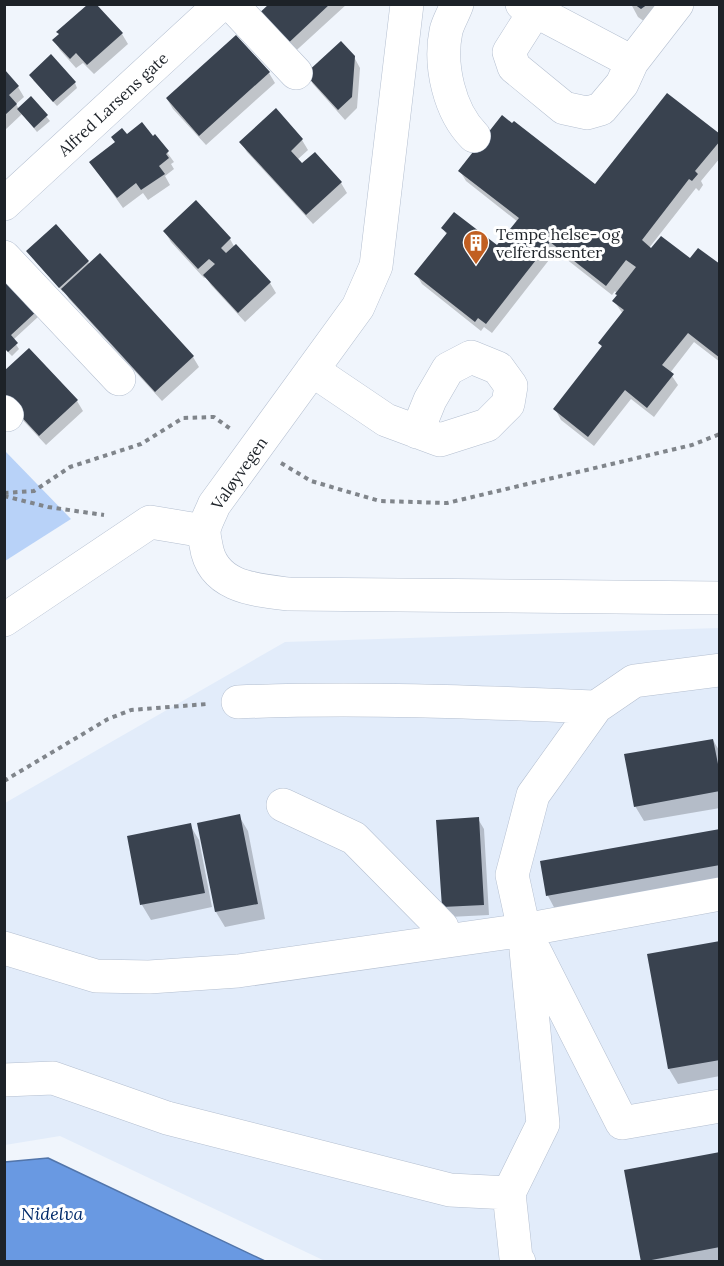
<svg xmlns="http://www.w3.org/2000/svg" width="724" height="1266" viewBox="0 0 724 1266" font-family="Lora,serif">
	<rect width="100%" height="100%" fill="#f0f5fc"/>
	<!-- built -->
	<path fill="#e2ecfa" d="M719,628v633h-394l-265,-125 -55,9v-342l280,-161z"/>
	<!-- green -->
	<path fill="#b8d2f8" d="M5,451l66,68 -66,42h-1z"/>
	<!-- water -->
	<path fill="#6999e2" stroke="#5275aa" stroke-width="1.5" d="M48,1158l217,103h-260v-99z"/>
	<!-- shadow -->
	<path fill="#0003" d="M89,4h6l27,30 6,10 -34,30 -11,-11 -7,5 -16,-18 -6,-10 6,-5 -2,-3z
		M272,4h75l-59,54z
		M631,4h42l-21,23 -14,-10z
		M354,57l6,11 -3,40 -12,12 -32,-36 -6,-10z
		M4,72l14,15 6,10 -8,7 3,5 12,-11 19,23 -13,11 -15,-18 -18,17z
		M269,73l6,10 -69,62 -33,-36 -6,-10z
		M33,80l42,3 2,5 -20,18z
		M275,110l27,30 6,10 -11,10 5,5 12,-11 27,29 6,10 -34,31 -66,-72 -6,-10z
		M126,136l26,2 3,-2 19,26 -3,2 3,5 -9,7 5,9 -22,15 -5,-7 -20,15 -32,-45z
		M720,136v22l-19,23 2,4 -4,6 -3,-3 -47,60 71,18v96l-26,-20 -24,31 8,12 -24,32 -23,-18 -37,47 -33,-26 -6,-11 48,-61 -3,-5 23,-29 -9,-13 4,-6 -3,-4 -3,4 -56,-44 -64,82 -8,-6 -3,4 -59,-47 -6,-10 31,-39 -4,-6 55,18 20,-25 -52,-41 -6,-10 135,15z
		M196,203l34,36 5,9 1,-2 34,37 6,10 -31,29 -34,-37 -5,-8 -2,1 -33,-36 -6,-10z
		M31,256l57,6 105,95 6,10 -37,34 -93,-102 -5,-9 -1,2z
		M5,276l34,40 -26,24 6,9 -7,7 -6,-6 -2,2z
		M4,400l73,1 6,10 -37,34z
		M713,740l7,12v56l-76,13 -9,-15z
		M239,816l9,15 17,88 -40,8 -9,-15z
		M478,819l6,10 5,86 -40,2 -6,-10z
		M190,825l9,15 13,67 -61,13 -9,-15 -14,-68z
		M720,831v50l-164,30 -8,-15 -6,-33z
		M720,942v134l-42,8 -9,-15 -20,-114z
		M720,1154v108h-77z"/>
	<!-- building -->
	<path fill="#39424f" d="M269,4h61l-48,45 -28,-31z
		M634,4h14l-7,5z
		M87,5h10l26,28 -36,32 -11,-12 -6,6 -18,-19 7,-6 -3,-2z
		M236,35l34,37 -71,64 -33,-38z
		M341,41l14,15 -3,41 -14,13 -33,-36z
		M51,54l25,28 -23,20 -24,-27z
		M5,70l14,16 -10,9 8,9 -12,11z
		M667,93l53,41v7l-25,30 3,3 -6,7 -3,-2 -47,61 9,8 10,-12 29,22 8,-10 22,16v94l-32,-25 -26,32 12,9 -27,34 -22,-18 -37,47 -35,-28 49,-63 -4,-3 26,-33 -12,-9 5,-6 -2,-1 21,-27 -10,-7 -20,26 -56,-44 -64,82 -8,-6 -3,4 -61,-48 33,-41 -6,-5 13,-16 43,33 22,-27 -61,-47 44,-56 10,8 2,-2 81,63z
		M31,96l17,19 -14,13 -17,-19z
		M276,108l27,31 -12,12 11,12 13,-11 27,30 -36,33 -67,-73z
		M142,122l11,14 2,-2 14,17 -3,3 3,4 -10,8 6,8 -24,16 -5,-7 -19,15 -28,-36 26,-20 -4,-5 11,-9 5,6z
		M196,200l35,38 -10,10 5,5 10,-9 35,38 -33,31 -35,-38 12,-11 -6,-5 -11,10 -35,-38z
		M56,224l33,37 -30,27 -33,-37z
		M100,253l94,103 -39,36 -94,-103z
		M4,274l34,36 -27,25 7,8 -10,9 -4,-4z
		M29,348l49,52 -39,36 -35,-38v-27z
		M713,739l7,35v17l-86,16 -10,-53z
		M240,814l18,90 -43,8 -18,-89z
		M479,817l5,88 -42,2 -6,-87z
		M191,823l14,70 -65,12 -13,-69z
		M720,829v36l-174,31 -6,-35z
		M720,941v119l-52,9 -21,-115z
		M720,1152v95l-79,15 -17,-92z"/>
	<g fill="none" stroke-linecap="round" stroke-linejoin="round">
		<defs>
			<path id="minor" d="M231,4l65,69
				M407,4l-31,262 -18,41 -144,198c-3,8 -9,18 -10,26 0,4 1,10 2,14 6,42 48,45 83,49l431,4
				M457,4c-3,9 -9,18 -11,27 -7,34 3,80 28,105
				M522,4l110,58 45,-58
				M535,11l-26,41 5,15 50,41 23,5 14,-4 21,-25 10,-22
				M4,204l217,-200
				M4,257l115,122
				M312,370l74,50 54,20 47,-15 21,-21 3,-18 -13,-18 -27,-11 -23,12 -18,31 -13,32
				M4,412l3,3
				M4,620l146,-98 54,9
				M720,670l-86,11 -38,26 -63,88 -21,80 12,55 98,193 98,-17
				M238,702c120,-5 238,0 358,5
				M283,805l71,33 88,89 4,14
				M4,948l92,28 53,1 89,-6 286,-41 196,-36
				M4,1080l49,-2 114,40 283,72 59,3
				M519,1262l-3,-4 -7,-65 34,-69 -17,-174"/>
		</defs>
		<!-- minor casing -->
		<use href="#minor" stroke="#b4bfd0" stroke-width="34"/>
		<!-- path -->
		<path stroke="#80858b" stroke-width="4" stroke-dasharray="4.5 4.5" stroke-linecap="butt" d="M281,463l30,18 69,20 67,2 245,-58 28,-11
			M4,493l30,-2 36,-24 71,-23 42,-26 31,-1 18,13
			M4,496l44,11 56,8
			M4,781l104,-62 23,-9 76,-6"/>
		<!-- minor -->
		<use href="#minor" stroke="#fff" stroke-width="33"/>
	</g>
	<!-- icons -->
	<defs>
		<symbol id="building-pin" viewBox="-11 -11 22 30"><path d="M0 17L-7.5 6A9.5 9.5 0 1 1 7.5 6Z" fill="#c15f22" stroke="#fff"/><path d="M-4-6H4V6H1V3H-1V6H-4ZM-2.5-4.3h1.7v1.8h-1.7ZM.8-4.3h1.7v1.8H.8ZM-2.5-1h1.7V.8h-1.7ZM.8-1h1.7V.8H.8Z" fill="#fff"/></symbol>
	</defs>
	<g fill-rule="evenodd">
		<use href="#building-pin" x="461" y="228" width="30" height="40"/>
	</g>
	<g text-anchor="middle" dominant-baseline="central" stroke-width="6" stroke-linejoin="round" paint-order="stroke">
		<!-- street labels -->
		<g font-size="16" fill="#1d2228" stroke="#fff">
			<text transform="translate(113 104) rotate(-43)">Alfred Larsens gate</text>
			<text transform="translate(239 473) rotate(-55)">Valøyvegen</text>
		</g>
		<!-- poi labels -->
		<g font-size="16" fill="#1d2228" stroke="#fff" text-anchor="start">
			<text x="496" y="234">Tempe helse- og<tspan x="496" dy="18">velferdssenter</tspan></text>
		</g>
		<!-- water labels -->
		<g font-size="18" font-style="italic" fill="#002a6a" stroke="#fff">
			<text x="52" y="1213">Nidelva</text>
		</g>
	</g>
	<!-- border -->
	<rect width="724" height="1266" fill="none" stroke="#1d2228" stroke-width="12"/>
</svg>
